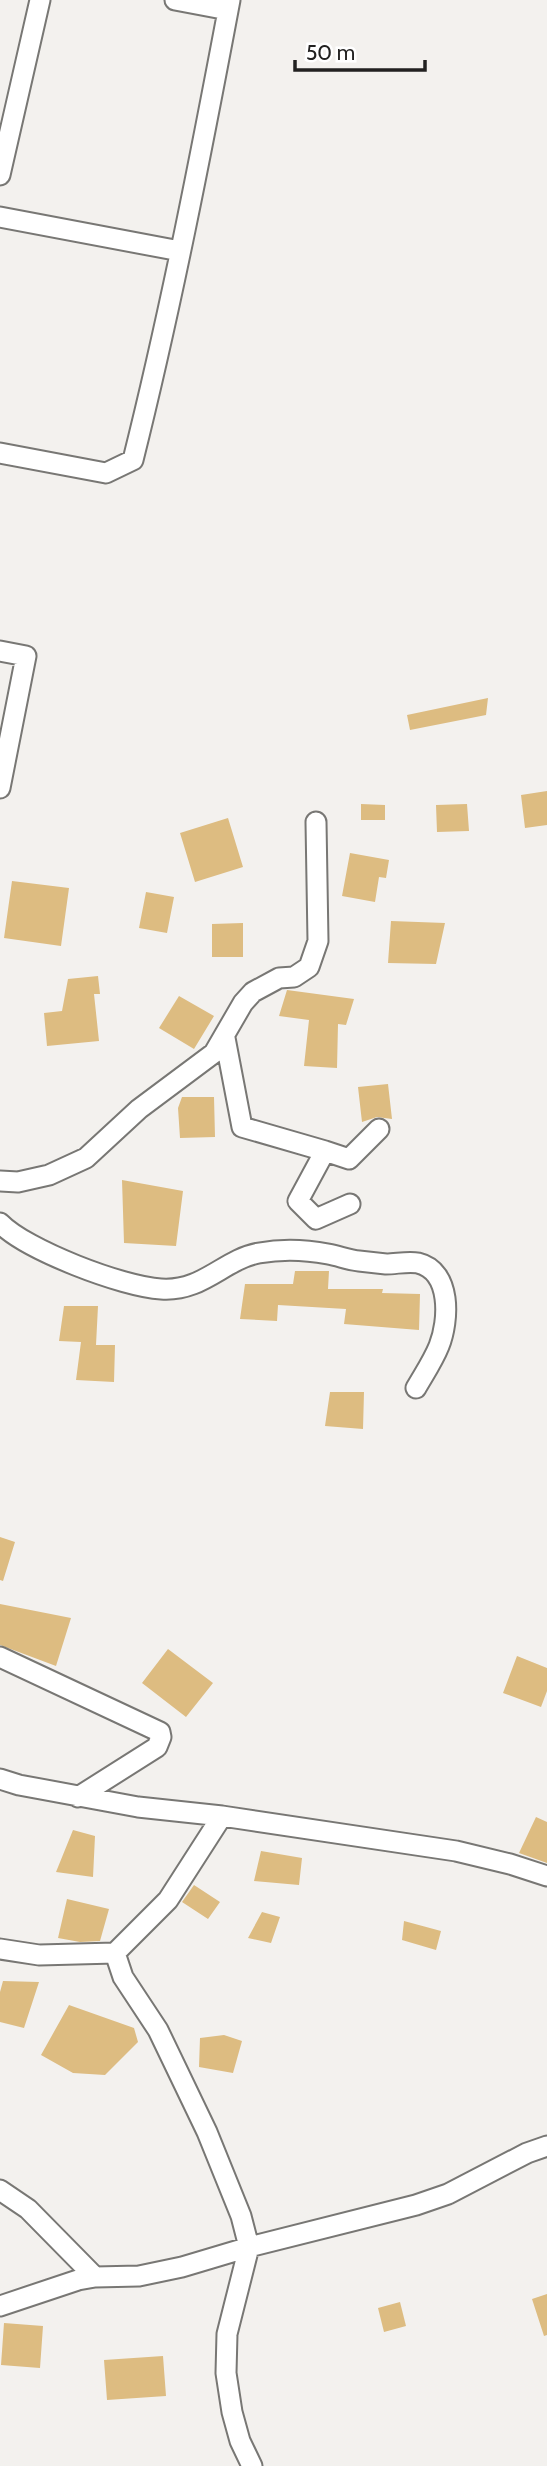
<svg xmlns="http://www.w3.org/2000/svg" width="547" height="2466" viewBox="0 0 547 2466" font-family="Cabin,sans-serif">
	<rect width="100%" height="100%" fill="#f3f1ee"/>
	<!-- building -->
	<path fill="#ddbc81" d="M488,698l-2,17 -76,15 -3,-15z
		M547,791v34l-22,3 -4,-33z
		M361,804l24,1v15h-24z
		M467,804l2,27 -32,1 -1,-27z
		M228,818l15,49 -48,15 -15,-49z
		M350,853l39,7 -3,18 -7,-1 -4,25 -33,-6z
		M12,881l57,7 -8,58 -57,-8z
		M146,892l28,5 -7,36 -28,-5z
		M391,921l54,2 -9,41 -48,-1z
		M243,923v34h-31v-33z
		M98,976l2,18h-6l5,47 -52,5 -3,-33 18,-2 6,-32z
		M287,990l67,9 -8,26 -8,-1 -1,44 -33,-2 5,-46 -30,-4z
		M179,996l35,20 -20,33 -35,-21z
		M388,1084l4,35 -15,-2 -15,5 -4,-35z
		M182,1097h32l1,40 -35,1 -2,-30z
		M122,1180l61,11 -7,55 -52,-3z
		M295,1271h34l-1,18h55l-1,4 38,1 -1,36 -75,-6 2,-15 -68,-4 -1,16 -37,-2 5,-35h48z
		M64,1306h34l-2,39h19l-1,37 -38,-2 5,-38 -22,-1z
		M330,1392h34l-1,37 -38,-3z
		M0,1537l15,5 -12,39 -3,-1z
		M0,1604l71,14 -15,48 -56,-21z
		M168,1649l45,34 -27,34 -44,-34z
		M517,1656l30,12v23l-6,16 -38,-14z
		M536,1817l11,5v41l-28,-10z
		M73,1830l22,6 -2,41 -37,-5z
		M261,1851l41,7 -3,27 -45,-4z
		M194,1885l26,17 -12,17 -26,-17z
		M67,1899l42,10 -9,32 -20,1 -22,-4z
		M262,1912l18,5 -9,26 -23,-5z
		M404,1921l37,10 -5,19 -34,-10z
		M3,1981l36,1 -15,46 -24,-6v-30z
		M69,2005l65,23 4,14 -33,33 -32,-2 -32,-18z
		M224,2035l18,6 -9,32 -34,-6 1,-29z
		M547,2294v41l-3,1 -12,-37z
		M400,2302l6,24 -22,6 -6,-24z
		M4,2323l39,3 -3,42 -39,-3z
		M163,2356l3,40 -59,4 -3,-40z"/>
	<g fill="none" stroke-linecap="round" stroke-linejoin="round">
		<defs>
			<path id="minor" d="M175,0l53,10
				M0,175l40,-175
				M0,217l180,34
				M0,453l106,20 27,-13c38,-152 68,-306 97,-460
				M0,651l26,5 -26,132
				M225,1038l17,89 83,24 -27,50 18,18 34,-15
				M325,1151l24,8 30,-30
				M0,1181l18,1 31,-7 37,-17 53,-49 75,-56 29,-50 10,-11 26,-14 15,-1 15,-10 9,-26 -2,-119
				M0,1223c26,27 123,64 161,66 42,3 63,-30 98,-36 22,-4 48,-3 69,1 11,2 21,6 31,7 9,1 18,2 27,3 10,0 22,-3 32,-1 34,8 31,58 21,83 -6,15 -15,28 -23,42
				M0,1657l160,75 1,5 -4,10 -79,50
				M0,1779l19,6 119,22 84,9 234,35 54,13 37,12
				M222,1816l-54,84 -53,53 8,24 35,53 49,102 34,84 8,31 -22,87 -1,39 6,39 8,29 12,25
				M0,1949l39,6 76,-2
				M0,2190l28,19 67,68
				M0,2306l78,-26 17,-3 44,-1 43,-9 67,-20 167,-42 32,-11 79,-41 20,-7"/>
		</defs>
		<!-- minor casing -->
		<use href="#minor" stroke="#787774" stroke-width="23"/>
		<!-- minor -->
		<use href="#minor" stroke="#fff" stroke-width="19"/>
	</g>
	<!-- scale -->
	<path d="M295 60v10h130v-10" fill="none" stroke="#222120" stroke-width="3.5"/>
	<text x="306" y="60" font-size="21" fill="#222120" stroke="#ffffff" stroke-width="5" paint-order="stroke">50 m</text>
</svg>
